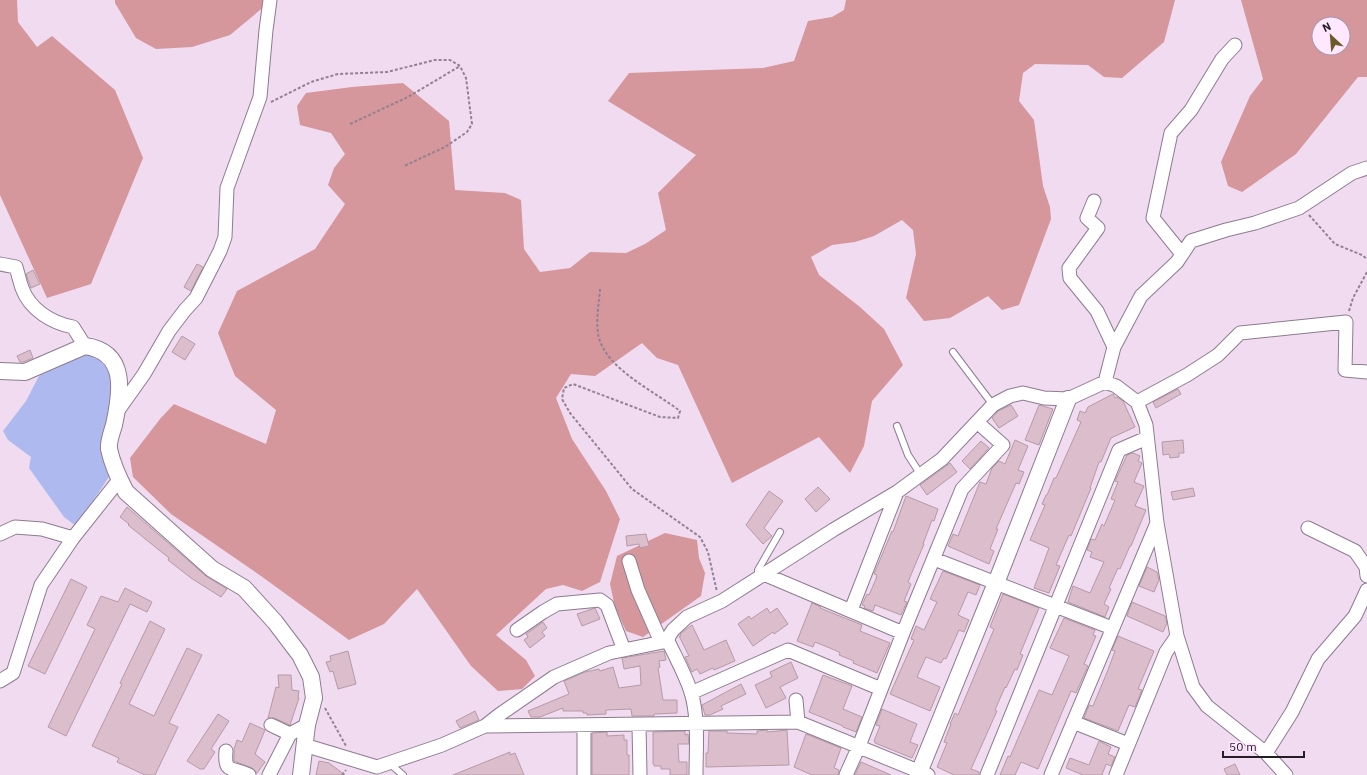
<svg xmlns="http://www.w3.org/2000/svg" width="1367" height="775" viewBox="0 0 1367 775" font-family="'IBM Plex Sans',sans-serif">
	<rect width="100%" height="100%" fill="#f0dbf1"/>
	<!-- forest -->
	<path fill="#d5969c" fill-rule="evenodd" d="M0,0h17l1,22 19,25 15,-11 63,54 28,68 -52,126 -44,14 -47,-103z
		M115,0h148l2,6 -35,29 -38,12 -36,2 -20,-11 -21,-35z
		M846,0h329l-11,42 -42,36 -18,-1 -16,-12 -53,-1 -12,9 -4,28 15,19 9,66 7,21 1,12 -32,86 -17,5 -14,-14 -38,22 -26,3 -18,-23 10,-44 -3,-24 -11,-10 -28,16 -19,6 -23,3 -21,12 8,18 41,32 24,22 19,36 -31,36 -8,45 -14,27 -31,-36 -87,46 -54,-118 -21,-7 -15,-15 -47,33 -24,-2 -15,24 16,41 34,52 14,28 -20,63 -18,9 -19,-6 -17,4 -50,46 30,25 9,16 -13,13 -24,2 -27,-25 -54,-77 -33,35 -35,16 -88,-64 -90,-62 -38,-37 -3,-19 30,-39 14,-15 92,40 10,-34 -41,-34 -17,-43 19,-42 78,-42 30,-45 -17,-19 6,-17 11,-14 -14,-21 -31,-8 -3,-19 9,-13 46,-6 51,-4 46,38 6,69 50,3 16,7 3,49 16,23 30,-4 20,-16 36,1 19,-9 21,-14 -8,-37 38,-38 -88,-54 21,-28 134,-5 31,-7 14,-40 24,-4 12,-7z
		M1241,0h126v77h-9l-62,77 -54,38 -14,-6 -7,-24 29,-66 13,-17zM1319,24h24v24h-24z
		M665,533l32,7 2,18 6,15 -4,23 -58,41 -17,-6 -11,-24 -5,-23 7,-28z"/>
	<!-- water -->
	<path fill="#aebaef" d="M81,351c16,3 24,9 32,23l-2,100 -35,52 -12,-9 -35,-49 2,-11 -23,-17 -5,-9 23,-30 13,-25z"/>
	<!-- building -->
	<path fill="#dbbdcb" stroke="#b69aa7" d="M197,264l6,3 -12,24 -7,-4z
		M33,270l7,14 -9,4 -5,-14z
		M182,336l13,8 -10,16 -13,-8z
		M30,350l3,8 -10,4h-3l-3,-6z
		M1178,389l3,5 -25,14 -3,-6z
		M1113,394l2,4 2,-1 6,4 12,26 -24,11 -10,24h-2l-9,26h1l-20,48 -2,-1 -13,30 4,1 -11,27 -15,-5 15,-40 -19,-8 15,-35 -3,-1 4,-9h1l7,-17h2l25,-56 -4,-2 3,-9 5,2 3,-6z
		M1011,405l7,11 -19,12 -7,-10 6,-7z
		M1039,405l14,4 -14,36 -14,-5z
		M1015,440l13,6 -10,24 6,2 -5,12 -3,-1 -20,46h2l-8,20 4,2 -5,13 -41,-18 5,-12 5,2 22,-54 6,2 6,-16 7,-7 6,3z
		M1183,440l1,13h-5v4l-9,1 -1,-4 -6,1 -1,-13z
		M981,441l8,7 -19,21 -8,-8z
		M1133,453l7,3 -2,5 4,2 -8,19 10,4 -9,20 11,4 -15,36h-1l-10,23 -2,-1 -9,20 2,1 -7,15 5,3 -4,10 -37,-15 5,-16 17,7 14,-31 -14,-5 2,-5 -5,-2 4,-11 4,1 7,-16 2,2 11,-26 -4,-1 7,-17 -3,-1 12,-26z
		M950,463l7,9 -30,23 -7,-10z
		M818,487l12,12 -14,13 -11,-13z
		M1193,488l2,8 -22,4 -2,-8z
		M769,491l14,10 -19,27 8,8 -9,8 -17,-19z
		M906,496l32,13 -4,12 -2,-1 -9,24h1l-16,38 3,2 -7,17 3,1 -6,13 -26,-10 -2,6 -9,-3 1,-2 -3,-1 5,-11 2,1 7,-16 1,-4 -3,-1 18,-43 1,1z
		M127,507l79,69 21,13 -6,8 -30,-19 -23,-18 1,-2 -15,-12 -26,-21 1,-1 -9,-7z
		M646,534l3,12 -9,2 -1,-4 -12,2 -1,-10z
		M1147,567l10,5 2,8 -5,12 -15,-6z
		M943,571l37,14 -4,10 -8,-3 -10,23 11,5 -5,12 -5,-2 -13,29 -2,-1 -3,5 -15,-6 -9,20 23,10 -10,24 -40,-17 24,-54 -3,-1 5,-13 8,4 13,-28 -7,-3z
		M71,579l16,8 -42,87 -17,-8z
		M125,588l27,14 -5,10 -17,-8 -64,132 -18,-9 47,-98 -8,-4 14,-29 17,6z
		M1003,594l36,14 -19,46 3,1 -6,15 -2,-1 -9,19 -1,-1 -10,23 2,1 -26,58 8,3v3h-25l-17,-8 10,-24 -3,-1 7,-18h-1l5,-11 3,2 36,-86 -4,-2z
		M1132,602l33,14 2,7 -4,9 -36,-16z
		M812,603l9,4 -1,1 42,17 -2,6 30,12 -13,30 -24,-10 1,-2 -15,-6 1,-2 -3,-2 -22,-9 -2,5 -16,-6z
		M595,608l5,11 -18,7 -5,-12z
		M767,608l3,5 7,-5 11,16 -14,10 -1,-2 -20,14 -15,-22 11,-8 2,3z
		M1064,618l31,12 -2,5 3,1 -12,28 4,2 -12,27 -5,-2 -33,78 -17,-7 -6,13h-15l8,-19 2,1 29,-67 13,5 17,-39 -19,-8z
		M150,621l15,8 -36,75 25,12 33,-68 15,7 -33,68 9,4 -23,48h-10l-28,-13 2,-4 -27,-12 30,-62 -2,-1z
		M543,622l4,6 -5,4 3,4 -15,12 -6,-8 4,-3 -2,-3z
		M692,625l12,25 22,-10 9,21 -21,9 -1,-2 -13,6 -3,-5 -5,3 -7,-15 4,-1 -10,-20h2l-1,-2z
		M1118,636l36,15 -16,38 4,1 -7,17 -6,-2 -11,26 -34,-13 5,-13 4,1 15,-36 7,-19 -3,-1z
		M348,651l8,33 -18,5 -5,-18 -3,1 -4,-10 5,-1 -1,-5z
		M664,651l2,9 -7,1 1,6 -2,1 5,32h14v13l-23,1v2h-22l-1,-7 -25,1v4l-19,1v-2h-4v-2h-20v-3l-23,9h-9l-3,-6 41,-17 -5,-13 21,-9 14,-3 1,2 13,-4 6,21 22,-3 -1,-19 -16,3 -2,-11z
		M791,662l7,16 -18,9 6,11 -20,10 -11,-23 17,-8 -2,-5z
		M278,675h13l1,15 7,1 -1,7h1l-9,27 -16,-7h-6l8,-31 3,1z
		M823,675l29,11 -9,23 19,8 -6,15 -13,-5v-1l-34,-14z
		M741,684l5,10 -25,12 2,3 -13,6h-5l-3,-10z
		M882,709l35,15 -7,18 8,3 -6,13 -37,-15v-1l-1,-1 6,-15 -4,-1z
		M475,711l4,9 -19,8 -4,-7z
		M218,714l11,7 -18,28 4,3 -11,17h-4l-13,-8z
		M250,723l15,7 -10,24 10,8 -8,11 -5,-5 -18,-7v-12l3,-9 5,2z
		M767,730v2l20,-2 2,35 -83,2v-14h2l1,-22h18v2l30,1v-3z
		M685,731v4l3,-1 1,10h-11l1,18h8v13h-17v-6h-9v-3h-7v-2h-1v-32z
		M607,732v4l17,-1v5h3v15h2v20h-37v-42z
		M806,734l35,14 -7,20 5,2 -1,5h-26l-18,-8z
		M1099,741l12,6 -3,7 7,3 -4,9 -5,-2 -4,11h-19l-17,-7 4,-10 19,7z
		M510,752v3l5,-2 9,22h-71z
		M319,761l10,2 16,12h-29z
		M861,762l30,13h-36z
		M1235,764l5,11h-13l-3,-6z"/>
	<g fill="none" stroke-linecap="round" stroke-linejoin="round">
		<defs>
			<path id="service" d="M953,352l40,53
				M897,426l11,29 13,20
				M758,577v-7l22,-38
				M389,763l14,12"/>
			<path id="minor" d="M1094,201l-7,17 11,10 -29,40 1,10 27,33 17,36
				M1182,254l-29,-36 18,-85 20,-23 31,-51 13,-14
				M0,264l16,3c2,7 4,15 6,21 8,22 30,35 51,39l12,19
				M1105,382l9,-35 27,-51 36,-34 14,-21 35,-11 29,-7 44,-15 53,-35 15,-5
				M1137,402l50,-27 31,-20 22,-22 106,-11 -1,48 22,2
				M117,412l27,-38 25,-43 16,-21 11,-12 24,-47 5,-14 2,-49 33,-91 6,-67 4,-30
				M1308,528l47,23 11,16 1,9
				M0,534l15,-7 27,2 31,9
				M934,559l178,69
				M629,561l9,29 23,52
				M766,575l137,58
				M851,610l46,-118
				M517,630l26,-18 14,-8 43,-4 7,5 17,45
				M668,641c8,17 17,33 23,51 8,27 5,56 5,83
				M0,681l13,-8 28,-88 32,-47 46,-58
				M691,693l97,-43 93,39
				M796,700l2,22
				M1073,722l55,22
				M271,725l19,9
				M584,725v50
				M639,725l1,50
				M485,726l313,-4 130,53
				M304,745l73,22 65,-22 43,-19 14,-11 55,-38 55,-24 59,-12 1,-5 4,-6 14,-13 35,-16 111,-71 64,-38 45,-33 51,-54 17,-9 13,-3 21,5 24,1 37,-17 11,4 21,16 9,23 11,98 20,113 16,51 14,19 59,47 20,22
				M226,751c-2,24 6,15 23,24
				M1266,753l26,-41 26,-53 37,-43 12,-26
				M269,775l21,-41 17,-9
				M846,775l13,-29 44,-113 59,-144 41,-44 -26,-23
				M987,775l132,-325 28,-12
				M1051,775l106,-252
				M1116,775l50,-123 11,-16"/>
			<path id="tertiary" d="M0,371l25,1 60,-26c43,6 36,47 29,79 -2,7 -6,17 -5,24 3,14 10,30 17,43l86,77 32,19 31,34 25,33 11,22 3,21 -7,27 -6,50
				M918,775l78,-192 72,-184"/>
		</defs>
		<!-- service casing -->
		<use href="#service" stroke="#8e7b90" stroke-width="8"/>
		<!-- minor casing -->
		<use href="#minor" stroke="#8e7b90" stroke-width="15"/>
		<!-- tertiary casing -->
		<use href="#tertiary" stroke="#8e7b90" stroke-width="18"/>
		<!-- path -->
		<path stroke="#918292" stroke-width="2" stroke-dasharray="3 2" stroke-linecap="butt" d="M271,102l40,-20 27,-8 49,-2 48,-12h15l10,6 6,12 6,46 -5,8 -22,15 -41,19
			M350,124l58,-27 52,-31
			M1309,215l26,29 27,11 5,4
			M600,289c-1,15 -5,34 -1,49 9,32 55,53 81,73l-2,7 -18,-1 -87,-33 -9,4 -2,11 8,14 62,76 68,48 8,15 9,40
			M1349,311l4,-13 14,-26
			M325,708l21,38
			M342,775l4,-5"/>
		<!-- service -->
		<use href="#service" stroke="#fff" stroke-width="6"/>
		<!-- minor -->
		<use href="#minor" stroke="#fff" stroke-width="13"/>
		<!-- tertiary -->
		<use href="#tertiary" stroke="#fff" stroke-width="16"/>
	</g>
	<!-- north arrow -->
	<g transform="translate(1331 36) rotate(334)"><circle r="19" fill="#fde8ff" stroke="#a797a8"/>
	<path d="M0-3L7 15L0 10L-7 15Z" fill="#6e5928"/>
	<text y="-6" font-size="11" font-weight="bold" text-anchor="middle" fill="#251d25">N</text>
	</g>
	<!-- scale -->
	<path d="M1223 751v6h81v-6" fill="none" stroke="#251d25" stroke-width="2"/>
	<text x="1229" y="751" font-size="12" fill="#251d25" stroke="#fde8ff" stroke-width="3" paint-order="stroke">50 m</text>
</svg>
